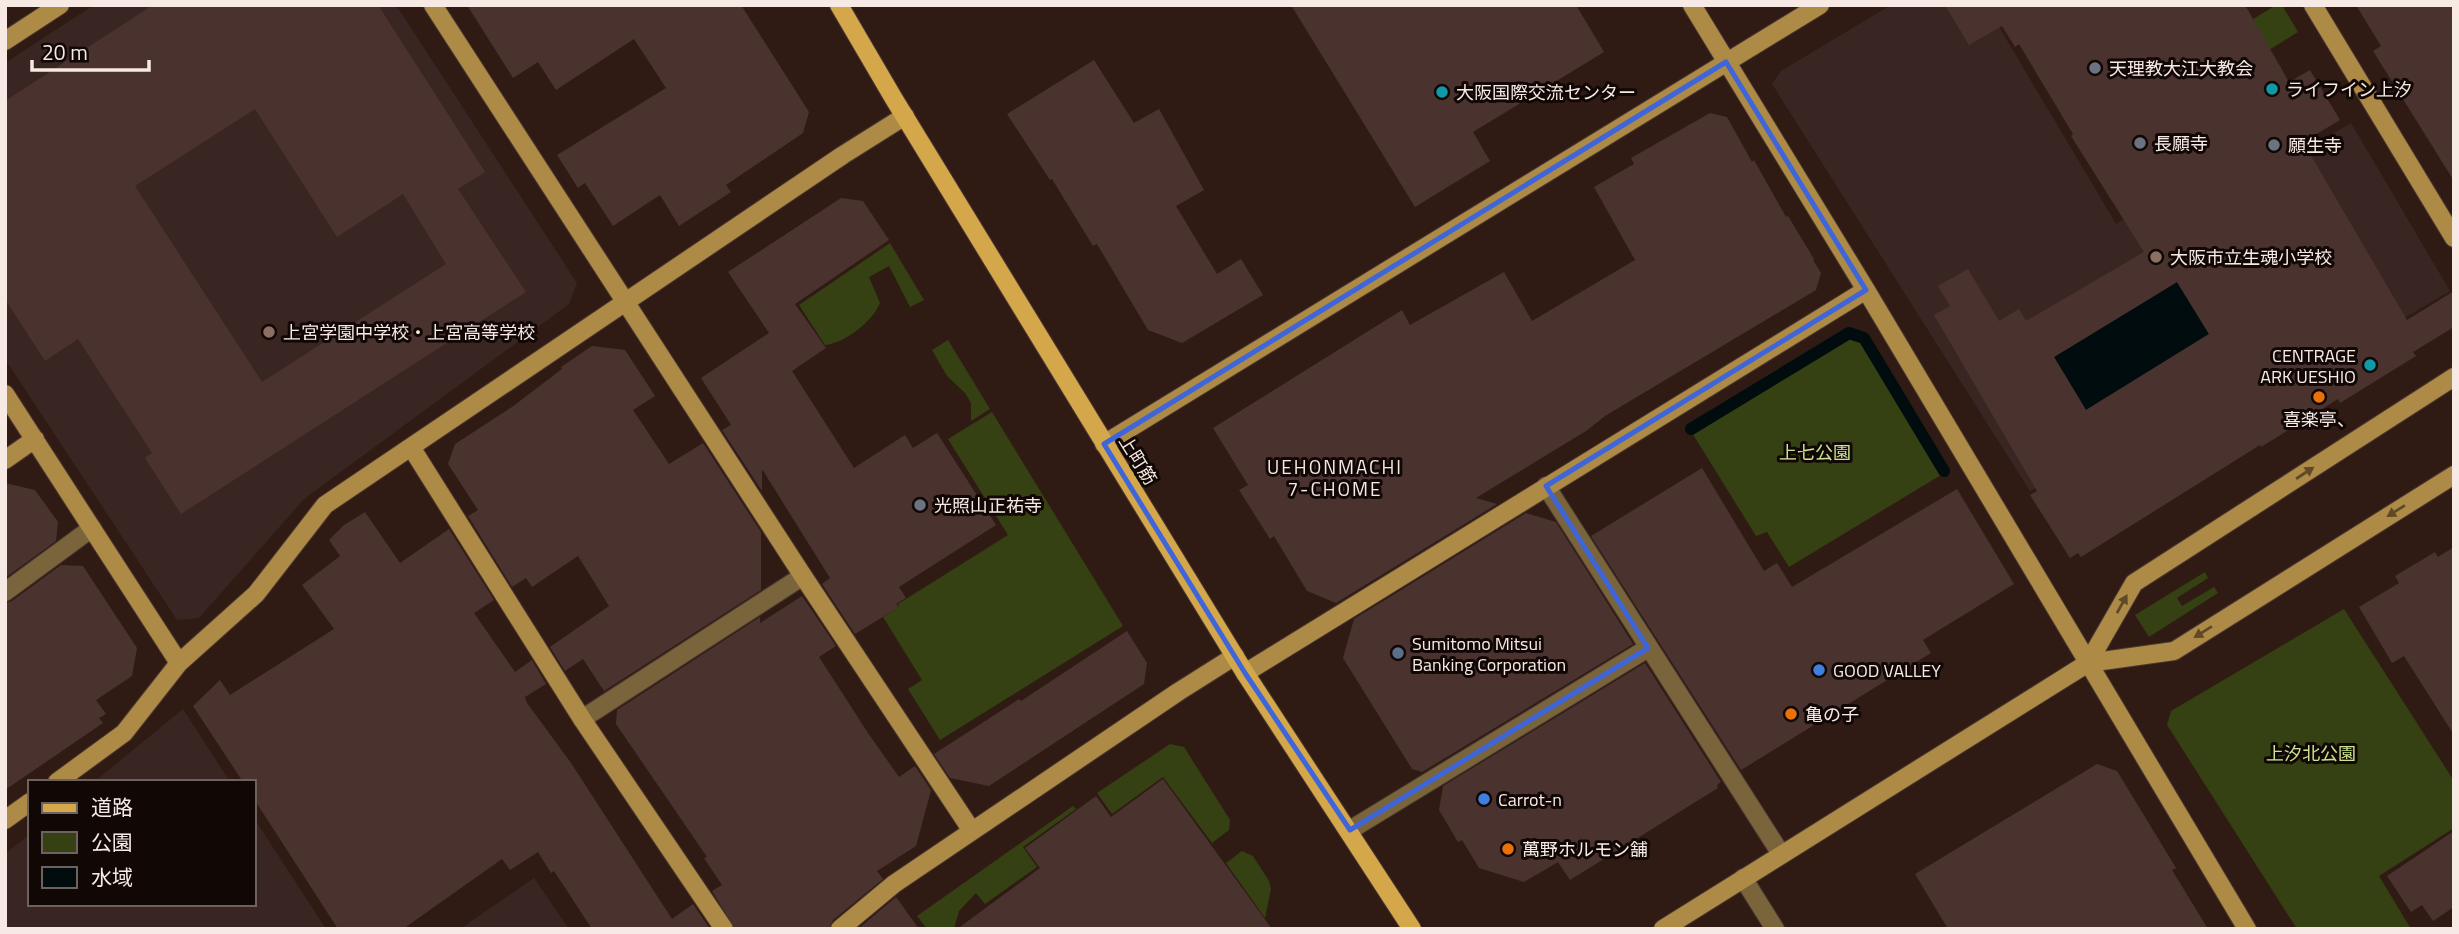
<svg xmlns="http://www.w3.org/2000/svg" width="2459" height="934" viewBox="0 0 2459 934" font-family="'Titillium Web','Noto Sans JP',sans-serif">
	<rect width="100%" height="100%" fill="#2f1b14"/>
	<!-- education -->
	<path fill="#392623" d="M94,5h302l181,278 -8,21 -265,195 -105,119 -22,2 -172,-261v-296z
		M1891,5h95l130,219 83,-49 17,29 135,-81 99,168 -178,105 -21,-36 -221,131 -258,-407 9,-13z
		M183,709l47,73h-136z
		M254,818l72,111h-321v-75l25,-20v70h224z
		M534,878l35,51h-109z"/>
	<!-- green -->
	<path fill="#354112" d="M2276,5h6l16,27 -112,69 -18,-29z
		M890,243l34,57 -14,7 -21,-41 -20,11 11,26c-7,18 -35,40 -55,42l-26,-40z
		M1850,331l14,6 82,135 -157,95 -22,-35 -11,4 -67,-108z
		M948,340l42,69 -19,12v-18l-6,-10 -18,-17 -15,-26z
		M992,412l131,214 -183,114 -32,-51 14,-9 -39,-63 16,-10 -1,-3 110,-69 -60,-96z
		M2205,572l3,6 -31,20 5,8 32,-19 4,6 -69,44 -14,-22z
		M2344,609l110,172v47l-75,48 32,53h-114l-130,-204 4,-14z
		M1170,744l14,3 46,73 -1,10 -17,13 -49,-66 -51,37 -15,-21z
		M1073,806l3,3 -53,38 14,20 -52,37 -9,-11 -17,18 -5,18h-27l-10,-13z
		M1242,851l11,5 16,25 2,8 -6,29 -39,-55z"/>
	<!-- water -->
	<path fill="#000c0e" d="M2177,282l32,52 -123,76 -32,-53z"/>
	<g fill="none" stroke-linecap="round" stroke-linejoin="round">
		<!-- stream -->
		<path stroke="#000c0e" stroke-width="12" d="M1691,429l158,-96 15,5 80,133"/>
	</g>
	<!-- building -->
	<path fill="#4a332f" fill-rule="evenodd" d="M153,5h225l107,167 -27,17 68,103 -345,222 -36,-56 7,-5 -74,-114 -33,22 -40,-62v-198zM255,109l82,128 66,-43 43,70 -184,118 -127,-196z
		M467,5h274l68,107 -6,21 -77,52 5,7 -52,34 -19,-31 -47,31 -28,-43 -7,5 -21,-33 109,-67 -32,-49 -78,51 -18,-28 -25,16z
		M1291,5h285l28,47 -131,80 17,29 -75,46z
		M1945,5h300l44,77 21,-12 30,50 -37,22 104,178 47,-29v36l-41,25 3,4 -76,47 -2,-4 -77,48 -1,-2 -179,112 -3,-4 -8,5 -40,-63 7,-4 -103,-176 16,-9 -12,-20 30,-17 31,52 20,-12 7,12 118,-69 -73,-116 2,-2 -54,-90 -4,3 -13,-21 -33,19zM2177,282l32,52 -123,76 -32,-53z
		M2356,5h98v176l-81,-130 8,-5z
		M1094,60l40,63 25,-14 45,81 -28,16 41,68 24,-15 22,36 -81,48 -34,-13 -51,-86 -4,2 -41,-67 -2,1 -43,-66z
		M1710,113l17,4 25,45 2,-2 32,57 2,-1 26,43 -1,1 8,13 -5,17 -211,126 -19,15 -110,67 21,6 -161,99 -29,-12 -33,-55 -4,3 -31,-49 9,-5 -35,-57 189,-118 8,15 94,-53 28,49 103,-61 -41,-73 40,-23 -3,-6z
		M841,198l22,3 26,39 -94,64 31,44 -34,23 62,97 51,-33 8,13 24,-15 59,92 -97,62 7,11 -10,6 3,3 -44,27 -33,-50 8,-6 -68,-109v22l-40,-61 9,-5 -30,-47 68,-45 -41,-61z
		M592,346l33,4 30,46 -22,14 36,54 34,-21 58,89v58l-157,101 -21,-32 -18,12 -15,-24 59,-41 -31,-50 -46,31 -6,-9 -14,9 -44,-71 10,-6 -30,-46 7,-20 57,-37 50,-38 -1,-2z
		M1702,468l62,103 13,-8 15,24 165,-98 57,95 -91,56 8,13 -190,117 -150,-234z
		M5,483l30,7 23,32 -2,19 -51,37z
		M365,512l35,51 49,-34 45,71 -20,13 41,59 17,-12 14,24 -21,13 2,6 44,60 101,156 21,-15 17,25h-118l-38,-58 -3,2 -13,-21 -28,18 -8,-11 -99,70h-65l-84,-130v-17h-11l-50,-76 27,-26 10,15 104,-66 -32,-44 38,-29 -11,-16 15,-15z
		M1526,513l30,9 77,122 -211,128 -10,-3 -69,-111 11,-39z
		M2454,547v188l-50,-79 -12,7 -33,-56 40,-24 -4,-7 40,-24 3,5z
		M61,565l22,1 54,82 -5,28 -36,24 10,14 -7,4 4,5 -98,67v-187l7,-2z
		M802,596l34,50 -17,11 49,76 31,44 16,-11 16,24 -15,56 -39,25 6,8 -50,41 -4,9h-94l-23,-38 10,-6 -18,-27 3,-1 -91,-133 1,-14 143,-93v6z
		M1127,631l20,32 -3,21 -155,102 -39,-8 -16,-24 85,-55 2,2z
		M1645,663l76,119 -4,3 1,3 -148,92 -12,-18 -34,20 -45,-14 -17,-28 -4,2 -19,-32 4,-24z
		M2097,764l20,7 59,97 -4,2 36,59h-260l-33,-55z
		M1163,779l109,150h-315l83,-61 -15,-20 71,-52 15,21z
		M2454,831v76l-21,14 -11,-16 -11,7 -24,-36z
		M896,897l23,32h-61z"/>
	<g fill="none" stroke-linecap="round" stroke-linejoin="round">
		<defs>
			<path id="street" d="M1546,486l235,368
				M5,592l87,-64
				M582,719l221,-143
				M1350,830l298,-182
				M1743,878l32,51"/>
			<path id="secondary" d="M433,5l370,571 169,255
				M1692,5l174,285 381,639
				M2313,5l141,233
				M5,41l55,-36
				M5,394l174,269
				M1104,444l716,-439
				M411,447l171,272 142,210
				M5,460l30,-21
				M2088,663l46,-80 320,-206
				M1245,673l621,-383
				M57,782l67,-49 55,-70 77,-69 69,-89 518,-350 62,-39
				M5,820l25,-18
				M840,929l54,-45 284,-192 57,-36
				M1663,929l425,-266 86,-12 280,-176"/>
			<path id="primary" d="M839,5l55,94 351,574 167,256"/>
		</defs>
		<!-- street casing -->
		<use href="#street" stroke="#4b3831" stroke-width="20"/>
		<!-- secondary casing -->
		<use href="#secondary" stroke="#4b3831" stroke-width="20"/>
		<!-- primary casing -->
		<use href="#primary" stroke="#4b3831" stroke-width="20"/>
		<!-- street -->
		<use href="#street" stroke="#7a643b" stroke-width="18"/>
		<!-- secondary -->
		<use href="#secondary" stroke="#ad8a45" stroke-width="18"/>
		<!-- primary -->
		<use href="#primary" stroke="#d5a74b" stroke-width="18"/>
	</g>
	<!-- one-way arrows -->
	<defs><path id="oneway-solid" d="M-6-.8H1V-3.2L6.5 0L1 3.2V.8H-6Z" transform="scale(1.75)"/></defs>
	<g fill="#5f4926">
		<use href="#oneway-solid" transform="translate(2305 473) rotate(-33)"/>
		<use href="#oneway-solid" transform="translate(2396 511) rotate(148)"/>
		<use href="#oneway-solid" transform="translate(2122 604) rotate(-61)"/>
		<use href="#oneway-solid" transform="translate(2203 632) rotate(148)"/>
	</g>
	<!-- marked area -->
	<path fill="none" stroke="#3e65da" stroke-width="5" stroke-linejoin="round" d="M1726,62l140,228 -320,196 102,162 -298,182 -105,-157 -141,-229z"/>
	<!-- markers -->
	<g fill="#6b7280" stroke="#110806" stroke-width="2.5">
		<circle cx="2095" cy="68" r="7"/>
		<circle cx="2140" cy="143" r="7"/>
		<circle cx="2274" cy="145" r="7"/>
		<circle cx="920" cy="505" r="7"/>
	</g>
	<g fill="#0f9aa8" stroke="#110806" stroke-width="2.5">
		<circle cx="2272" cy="89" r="7"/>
		<circle cx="1442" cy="92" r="7"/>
		<circle cx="2370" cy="365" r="7"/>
	</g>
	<g fill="#8d6e63" stroke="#110806" stroke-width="2.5">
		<circle cx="2156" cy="257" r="7"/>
		<circle cx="269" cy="332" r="7"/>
	</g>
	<g fill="#e8710a" stroke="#110806" stroke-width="2.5">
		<circle cx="2319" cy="397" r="7"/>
		<circle cx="1791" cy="714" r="7"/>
		<circle cx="1508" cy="849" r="7"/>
	</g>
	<circle fill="#5c6f8a" stroke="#110806" stroke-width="2.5" cx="1398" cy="653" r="7"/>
	<g fill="#3f7fe0" stroke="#110806" stroke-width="2.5">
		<circle cx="1819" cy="670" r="7"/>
		<circle cx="1484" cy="799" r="7"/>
	</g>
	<g text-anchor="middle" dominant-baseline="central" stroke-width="6" stroke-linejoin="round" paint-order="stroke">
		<!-- poi labels -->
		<g font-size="18" fill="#f7e9e4" stroke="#110806" text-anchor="start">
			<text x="2109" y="68">天理教大江大教会</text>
			<text x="2286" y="89">ライフイン上汐</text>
			<text x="1456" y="92">大阪国際交流センター</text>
			<text x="2154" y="143">長願寺</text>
			<text x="2288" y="145">願生寺</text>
			<text x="2170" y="257">大阪市立生魂小学校</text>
			<text x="283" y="332">上宮学園中学校・上宮高等学校</text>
			<text x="2356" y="355" text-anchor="end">CENTRAGE<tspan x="2356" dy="21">ARK UESHIO</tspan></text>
			<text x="2319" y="419" text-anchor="middle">喜楽亭、</text>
			<text x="934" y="505">光照山正祐寺</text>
			<text x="1412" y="643">Sumitomo Mitsui<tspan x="1412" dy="21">Banking Corporation</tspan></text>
			<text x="1833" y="670">GOOD VALLEY</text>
			<text x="1805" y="714">亀の子</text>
			<text x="1498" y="799">Carrot-n</text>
			<text x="1522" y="849">萬野ホルモン舗</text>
		</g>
		<!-- park labels -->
		<g font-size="18" fill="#cbe48f" stroke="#110806">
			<text x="1815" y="452">上七公園</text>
			<text x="2311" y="753">上汐北公園</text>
		</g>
		<!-- street labels -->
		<g font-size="18" fill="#f7e9e4" stroke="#110806">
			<text transform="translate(1138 460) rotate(58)">上町筋</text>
		</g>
		<!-- neighbourhood labels -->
		<g font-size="19" letter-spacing="2" fill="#f7e9e4" stroke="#110806">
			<text x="1335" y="466">UEHONMACHI<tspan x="1335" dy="22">7-CHOME</tspan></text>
		</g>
	</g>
	<!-- border -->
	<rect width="2459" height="934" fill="none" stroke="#f7e9e4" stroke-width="14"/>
	<!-- legend -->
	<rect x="28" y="780" width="228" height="126" fill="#110806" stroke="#6d625f" stroke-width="2"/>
	<rect x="42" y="803" width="35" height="10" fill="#d5a74b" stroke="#6d625f" stroke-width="2"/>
	<text x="91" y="815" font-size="21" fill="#f7e9e4">道路</text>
	<rect x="42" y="832" width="35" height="21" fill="#354112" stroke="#6d625f" stroke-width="2"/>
	<text x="91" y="850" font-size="21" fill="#f7e9e4">公園</text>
	<rect x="42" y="867" width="35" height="21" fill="#000c0e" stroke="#6d625f" stroke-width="2"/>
	<text x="91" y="885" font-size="21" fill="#f7e9e4">水域</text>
	<!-- scale -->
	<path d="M32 60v10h117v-10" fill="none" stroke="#f7e9e4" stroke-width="3.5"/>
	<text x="42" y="60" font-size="21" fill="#f7e9e4" stroke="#110806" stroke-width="5" paint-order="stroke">20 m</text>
</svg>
